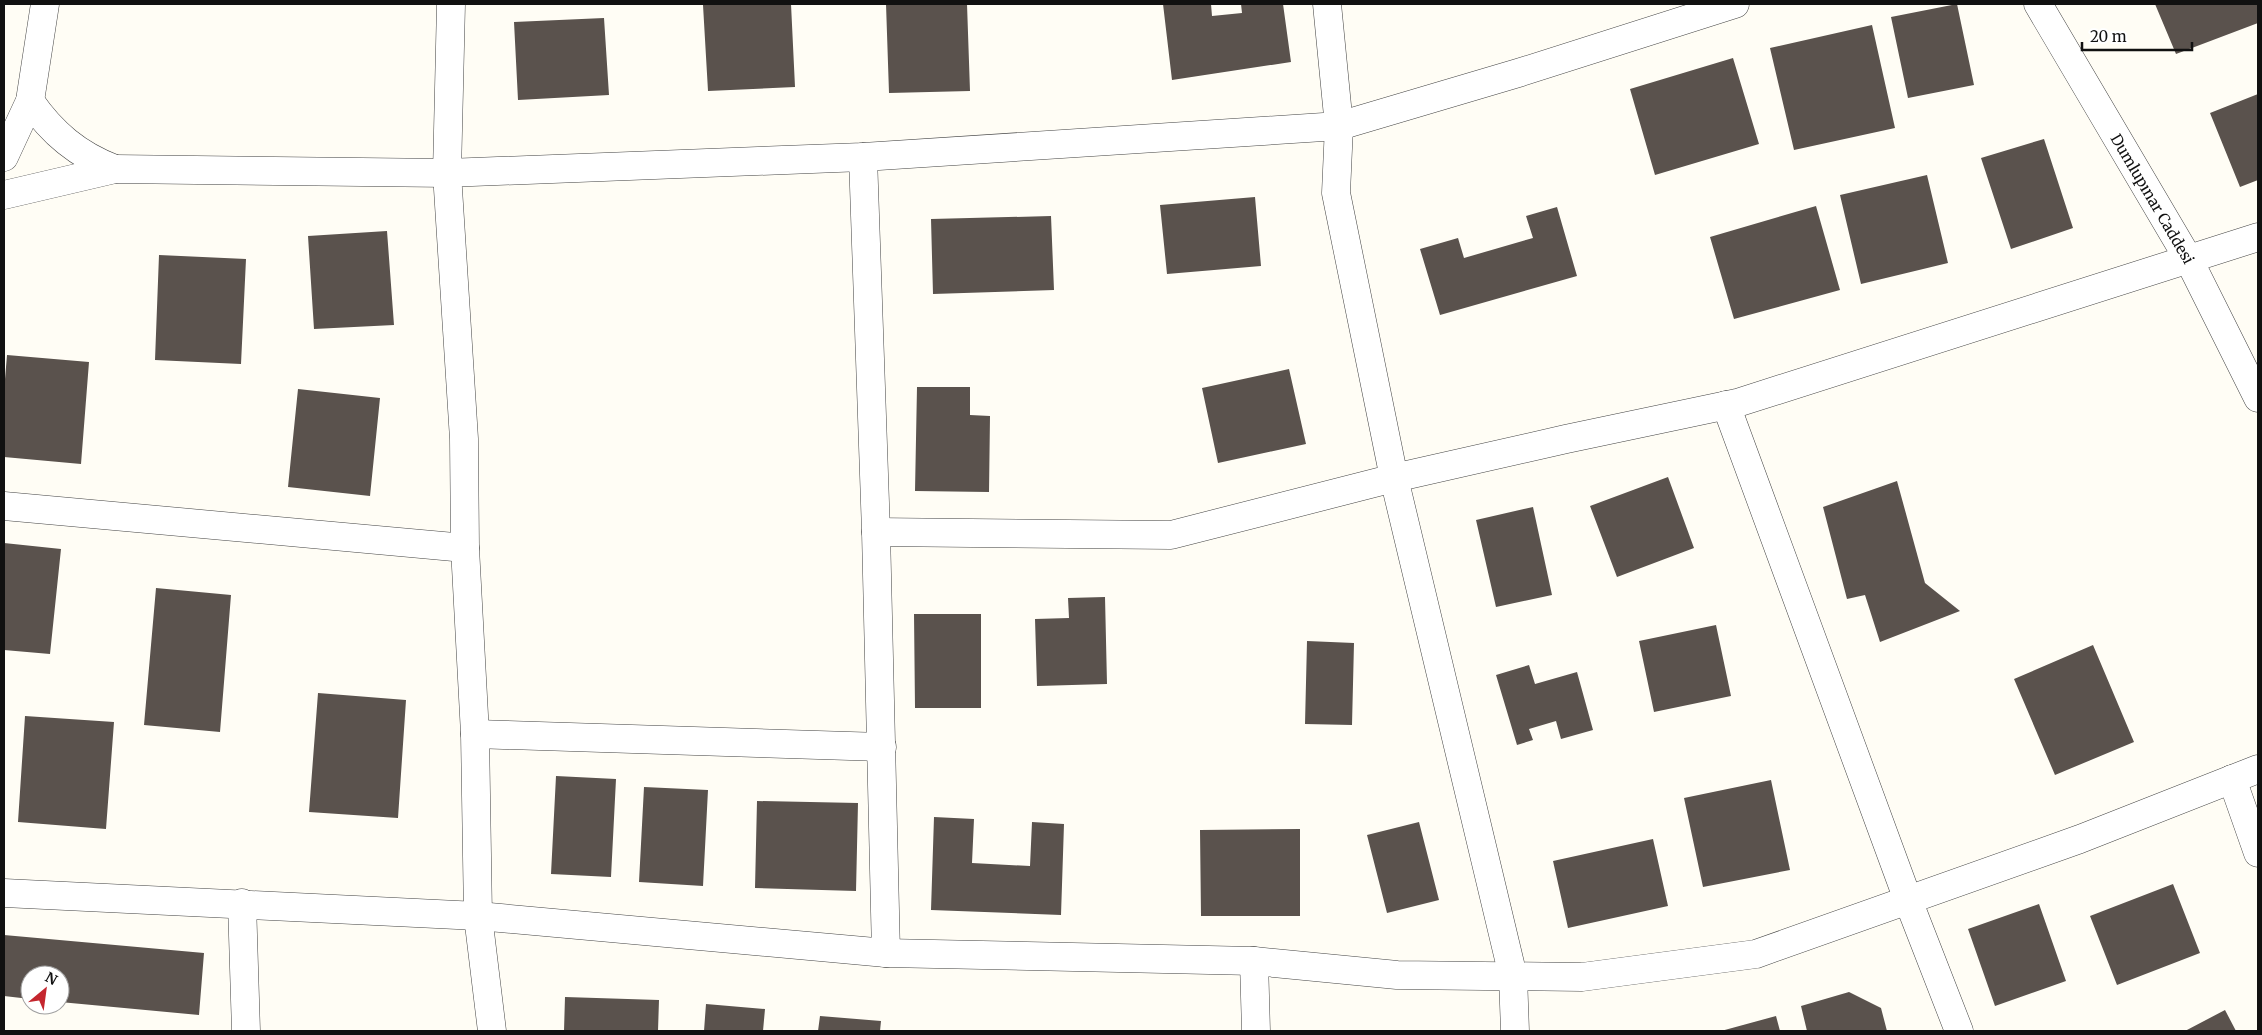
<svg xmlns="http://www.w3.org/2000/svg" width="2262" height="1035" viewBox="0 0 2262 1035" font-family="Merriweather,serif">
	<rect width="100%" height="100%" fill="#fffdf5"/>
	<!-- building -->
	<path fill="#5a524d" d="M736,4h55l4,83 -87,4 -5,-86z
		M886,4h81l3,87 -81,2z
		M1163,4h48l1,12 30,-3 -1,-9h42l8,58 -119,18z
		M1957,4l17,81 -66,13 -17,-81z
		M2155,4h103v19l-82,31z
		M604,18l5,77 -91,5 -4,-78z
		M1872,25l23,103 -101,22 -24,-102z
		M1733,58l26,86 -104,31 -25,-86z
		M2258,94v86l-18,7 -30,-74z
		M2044,139l29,89 -62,21 -30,-91z
		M1927,175l21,88 -87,21 -21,-89z
		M1255,197l6,69 -94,8 -7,-69z
		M1816,206l24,84 -106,29 -24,-82z
		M1557,207l20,69 -137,39 -20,-66 38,-11 6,20 69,-20 -7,-22z
		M1051,216l3,74 -121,4 -2,-75z
		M387,231l7,94 -80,4 -6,-93z
		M159,255l87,4 -5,105 -86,-4z
		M7,355l82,7 -8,102 -77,-7v-66z
		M1289,369l17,75 -88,19 -16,-75z
		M917,387h53v28l20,1 -1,76 -74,-1z
		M298,389l82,9 -10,98 -82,-9z
		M1668,477l26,71 -77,29 -27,-71z
		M1897,481l28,102 35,28 -80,31 -15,-47 -18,4 -24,-92z
		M1533,507l19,88 -56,12 -20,-87z
		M4,543l57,6 -11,105 -46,-4z
		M156,588l75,7 -11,137 -76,-7z
		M1105,597l2,87 -70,2 -2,-67 34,-1 -1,-20z
		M914,614h67v94h-66z
		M1716,625l15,71 -77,16 -15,-71z
		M1307,641l47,2 -2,82 -47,-1z
		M2093,645l41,97 -79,33 -41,-96z
		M1529,665l6,19 42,-12 16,58 -32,9 -5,-18 -27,8 4,11 -16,5 -21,-70z
		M318,693l88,7 -8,118 -89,-6z
		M25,716l89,6 -8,107 -88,-7z
		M556,776l60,3 -5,98 -60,-3z
		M1771,780l19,90 -87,17 -19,-89z
		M644,787l64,3 -5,96 -64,-4z
		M757,801l101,2 -2,88 -101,-3z
		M934,817l40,2 -2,44 58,3 2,-44 32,2 -3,91 -130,-5z
		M1419,822l20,78 -52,13 -20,-78z
		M1300,829v87h-99l-1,-86z
		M1653,839l15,67 -100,22 -15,-67z
		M2173,884l27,69 -83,32 -27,-69z
		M2039,904l27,77 -71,25 -27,-77z
		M4,935l200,18 -5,62 -139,-13v-27h-30v24l-26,-3z
		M1849,992l32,16 6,23h-80l-6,-25z
		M565,997l94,3 -1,31h-94z
		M706,1004l59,5 -2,22h-59z
		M2225,1010l11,21h-51z
		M820,1016l61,5 -1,10h-62z
		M1776,1016l4,15h-59z"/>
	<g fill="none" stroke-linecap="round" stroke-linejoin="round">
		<defs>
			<g id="street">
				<path d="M451,4l-4,169 17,266 1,109 10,186 3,182 14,115"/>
				<path d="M1327,4l12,122 -3,67 58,285 119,498 2,55"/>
				<path id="s1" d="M2038,4l151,256 69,138"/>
				<path d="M30,101c22,32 48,54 85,68"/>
				<path d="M4,157l26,-56 15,-97"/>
				<path d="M863,157l13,375 10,421"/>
				<path d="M4,195l111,-26 332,4 416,-16 476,-31 179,-53 217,-69"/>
				<path d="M1726,405l182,495 51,131"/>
				<path d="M4,506l461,42"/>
				<path d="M876,532l295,3 223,-57 172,-39 171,-36 521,-166"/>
				<path d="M475,734l407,13"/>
				<path d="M2232,779l26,74"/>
				<path d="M4,893l474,23 408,37 368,8 143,14 185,2 174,-23 324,-115 178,-70"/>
				<path d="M242,903l4,128"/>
				<path d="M1254,961l2,70"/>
			</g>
		</defs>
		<!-- street casing -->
		<use href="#street" stroke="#444" stroke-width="29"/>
		<!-- street -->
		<use href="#street" stroke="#fff" stroke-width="28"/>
	</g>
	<g text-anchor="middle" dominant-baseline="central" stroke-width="5" stroke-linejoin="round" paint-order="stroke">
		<!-- street labels -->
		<g font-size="15" fill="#111" stroke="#fff">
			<text stroke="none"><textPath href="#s1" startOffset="226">Dumlupınar Caddesi</textPath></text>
		</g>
	</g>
	<!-- border -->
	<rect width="2262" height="1035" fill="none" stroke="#111111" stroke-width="10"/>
	<!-- north arrow -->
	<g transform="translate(45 990) rotate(29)"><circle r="24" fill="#ffffff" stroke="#a0a0a0"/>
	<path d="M0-4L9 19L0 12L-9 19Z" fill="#c4262e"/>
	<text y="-8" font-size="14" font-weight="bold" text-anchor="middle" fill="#111111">N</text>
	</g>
	<!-- scale -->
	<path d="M2082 42v8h110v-8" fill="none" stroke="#111111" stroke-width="2.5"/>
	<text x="2090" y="42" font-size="15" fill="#111111" stroke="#ffffff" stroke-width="4" paint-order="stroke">20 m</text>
</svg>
